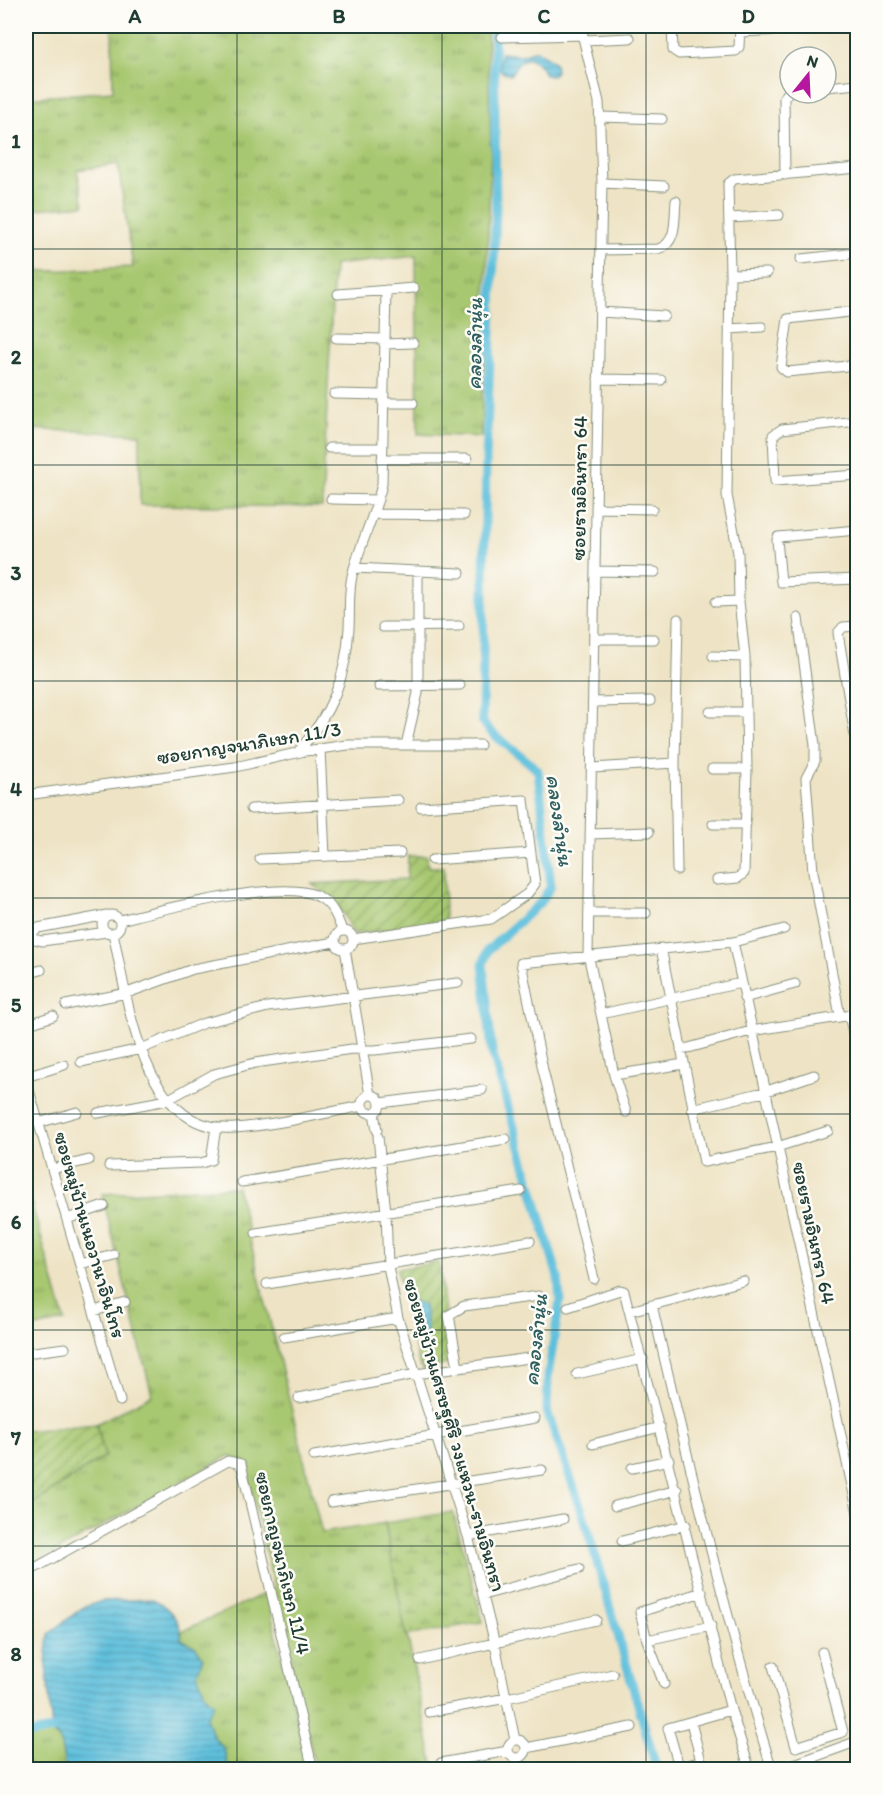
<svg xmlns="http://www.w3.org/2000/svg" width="883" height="1795" viewBox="0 0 883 1795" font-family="Itim,'Playpen Sans Thai',sans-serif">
	<defs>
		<pattern id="grass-tufts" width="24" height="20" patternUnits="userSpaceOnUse" patternTransform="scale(1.5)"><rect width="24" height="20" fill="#a7c770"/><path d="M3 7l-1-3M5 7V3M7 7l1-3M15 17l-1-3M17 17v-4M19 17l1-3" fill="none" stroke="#87a35d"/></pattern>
		<pattern id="wetland-marsh" width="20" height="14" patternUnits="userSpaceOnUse" patternTransform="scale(1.5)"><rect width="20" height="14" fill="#a7c770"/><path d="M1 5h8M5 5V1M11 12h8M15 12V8" fill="none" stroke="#87a35d"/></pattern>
		<pattern id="garden-furrows" width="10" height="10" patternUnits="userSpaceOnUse" patternTransform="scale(1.5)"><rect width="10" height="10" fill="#a7c770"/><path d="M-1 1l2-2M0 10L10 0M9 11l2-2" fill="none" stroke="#87a35d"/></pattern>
		<pattern id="water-rules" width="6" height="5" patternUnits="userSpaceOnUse" patternTransform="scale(1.5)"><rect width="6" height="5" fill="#5dbfdc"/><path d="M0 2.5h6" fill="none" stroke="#4c9cb3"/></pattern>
	</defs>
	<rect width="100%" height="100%" fill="#fdfcf7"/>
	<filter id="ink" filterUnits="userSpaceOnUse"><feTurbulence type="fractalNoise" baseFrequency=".0167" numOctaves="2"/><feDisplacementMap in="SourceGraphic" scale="12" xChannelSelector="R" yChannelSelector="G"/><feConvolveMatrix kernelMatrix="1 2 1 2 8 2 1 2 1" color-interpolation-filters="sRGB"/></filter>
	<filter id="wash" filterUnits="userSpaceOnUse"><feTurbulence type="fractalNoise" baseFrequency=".008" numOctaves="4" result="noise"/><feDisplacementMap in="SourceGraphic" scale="24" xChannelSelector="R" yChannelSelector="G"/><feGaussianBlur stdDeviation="1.35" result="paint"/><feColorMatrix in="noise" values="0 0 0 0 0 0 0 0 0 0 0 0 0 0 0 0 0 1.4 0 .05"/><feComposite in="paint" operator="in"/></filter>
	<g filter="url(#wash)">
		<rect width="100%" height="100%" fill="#eee3c4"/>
		<!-- grass -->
		<path fill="url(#grass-tufts)" stroke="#638252" stroke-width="1.5" d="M112,26h375l4,125 -10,286 -63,-3 -2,-178 -82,9 -12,242 -182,-2v-71l-114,-5v-157l107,-5 -15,-103 -41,6 7,35 -58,5v-112l87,-7z
			M26,1184l39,137 -39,8z
			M237,1187l85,346 63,-10 49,246h-118l-71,-307 -17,-6 -202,112v-60l79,-52 -9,-32 56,-29 -50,-201z
			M266,1593l43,176h-81l-4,-20 -10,-11 -8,-20v-22l-25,-57 1,-8z
			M52,1733l8,7 6,29 -40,1v-32z"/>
		<!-- wetland -->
		<path fill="url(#wetland-marsh)" stroke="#638252" stroke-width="1.5" d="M453,1512l30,110 -77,14 -21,-113z"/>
		<!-- garden -->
		<path fill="url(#garden-furrows)" stroke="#638252" stroke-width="1.5" d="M408,856h19l1,11h16l1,54 -90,13c-7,-6 -6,-10 -10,-17 -7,-14 -21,-24 -33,-33l95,-5z
			M439,1262l12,101 -28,7 -4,-6 -22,-95z
			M96,1424l9,32 -79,52v-77z"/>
		<!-- water -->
		<path fill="url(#water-rules)" stroke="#3e7e88" stroke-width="1.5" d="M537,50l18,13 1,8 -4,5 -7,-1 -4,-9 -11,-8 -10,3 -10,14 -8,-3 -3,-6 2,-13 20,2z
			M408,1299l16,6 3,27 -4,8 -5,-5z
			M153,1599c14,7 30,23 28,40l15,8 7,11 -6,16 9,22 8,8 -8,14 8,20 10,11 4,20h-162l-6,-29 -8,-10 -6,-66 3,-30 33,-26 20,-7z"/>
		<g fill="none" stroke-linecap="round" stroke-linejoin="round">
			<!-- canal -->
			<path stroke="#5dbfdc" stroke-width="9" d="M494,26l2,182 -10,250 -4,262c9,18 40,33 56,51l13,115 -10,16 -53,48 -5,14 9,88 66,225 2,24 -12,74 -1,36 36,103 74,256
				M26,1735l26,-5"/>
		</g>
	</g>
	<g filter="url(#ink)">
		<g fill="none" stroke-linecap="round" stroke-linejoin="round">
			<defs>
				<path id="minor" d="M580,26l19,76 3,81 -14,771 26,121 12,37
					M672,26l1,24 6,4 57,-3 3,-4 1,-21
					M740,32l118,-6
					M502,37l81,-2
					M584,40l46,-2
					M826,87l32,-3
					M601,117l61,2
					M785,175l-1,-77 6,-8
					M602,183l62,3
					M730,218l49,-3
					M601,250l57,-1c20,-6 16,-30 18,-48
					M801,259l57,-6
					M730,274l37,-1
					M338,294l76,-6
					M858,311l-70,8 -7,48 6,5 71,-7
					M600,312l64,4
					M729,329l33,-2
					M336,338l49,1
					M384,344l29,-1
					M598,379l63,1
					M334,394l49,1
					M383,403h30
					M858,421l-76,8 -9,6 2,46 83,-6
					M329,448h53
					M382,459h85
					M331,499l47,1
					M596,508l56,1
					M375,514l89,1
					M858,530l-80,7 -1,3 4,42 77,-3
					M354,568l106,5
					M595,571l60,1
					M716,602l23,-1
					M798,618l17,127v16l-9,17 7,94 27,144
					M858,626l-15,1 -5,6 20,121
					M383,627l76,-1
					M594,639h60
					M713,656l32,1
					M379,686l81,-1
					M593,702l57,-1
					M710,712h36
					M406,745l12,-52v-122
					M320,749l5,107
					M297,753c34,-39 49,-73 52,-125 1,-18 -1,-39 4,-56 8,-30 22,-57 29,-88l4,-194
					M592,768l83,-5
					M712,769h35
					M26,795l209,-28 70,-16 43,-6h132
					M251,809l147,-9
					M713,824h33
					M590,834l59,-2
					M260,859l140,-6
					M432,860l99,-7
					M677,870l-2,-107 3,-144
					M717,880l21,-2 6,-5 3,-104 -2,-112 -6,-56 -1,-48 -11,-58 3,-221 -2,-90 6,-5 124,-11
					M589,913h57
					M102 924a9 9 0 1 1 18 0a9 9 0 1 1-18 0Z
					M120,920c39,-10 167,-43 199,-23 13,7 18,20 23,33
					M335 940a9 9 0 1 1 18 0a9 9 0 1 1-18 0Z
					M113,933c15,66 28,202 122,195 42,-3 85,-14 127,-22
					M28,936l10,-8 69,-13
					M26,937l16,4 65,-9
					M353,939l138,-20 36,-25 8,-10 -11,-84 -103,7
					M733,942l125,571
					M661,948l43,214 73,-15 51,-16
					M345,949l25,146
					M26,974l15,-4
					M744,998l51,-14
					M66,1005l61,-12 66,-24 141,-27
					M601,1014l140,-31
					M849,1015l9,39
					M26,1025l27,-9
					M681,1050l70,-19 107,-17
					M81,1062l60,-13 63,-26 64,-16 190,-24
					M614,1075l70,-11
					M26,1077l38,-12
					M26,1080l94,321
					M362 1104a9 9 0 1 1 18 0a9 9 0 1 1-18 0Z
					M381,1103l101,-13
					M692,1109l72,-17 50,-17
					M98,1113l69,-13 47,-26 41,-11 97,-14 23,1 96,-11
					M374,1113l3,17
					M38,1123l39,-11
					M378,1137l8,75 2,54 10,52 70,218 27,108 20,96
					M109,1166l92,-3 10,-3 5,-33
					M52,1169l37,-9
					M242,1182l264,-43
					M67,1219l37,-13
					M256,1233l265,-42
					M80,1264l34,-9
					M594,1279l-51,-209 -22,-107 212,-21 51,-13
					M267,1284l263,-43
					M652,1305c36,156 73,311 120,465
					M568,1307l52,-17 4,1 107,419 19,60
					M94,1311l31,-9
					M630,1311l113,-30
					M284,1337l114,-19
					M26,1353l39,-5
					M458,1368l-9,-53 15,-9 75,-10
					M577,1374l66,-15
					M299,1398l117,-24 120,-17
					M593,1444l67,-17
					M314,1456l221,-38
					M632,1468l37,-8
					M331,1502l211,-32
					M615,1506l62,-16
					M468,1536l95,-17
					M622,1541l64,-16
					M26,1573l202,-112 13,3 72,306
					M483,1595l96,-26
					M647,1640l64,-14
					M420,1660l176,-40
					M773,1666l23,81 47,-15 -21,-80
					M664,1684l-17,-44 -7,-28 62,-20
					M429,1712l78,-14 106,-24
					M508 1749a9 9 0 1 1 18 0a9 9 0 1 1-18 0Z
					M526,1748l106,-21
					M441,1763l67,-12
					M680,1768l21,-7 -10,-39
					M680,1770l-12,-42 63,-18
					M778,1770l80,-29"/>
			</defs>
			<!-- minor casing -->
			<use href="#minor" stroke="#86907c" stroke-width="11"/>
			<!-- minor -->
			<use href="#minor" stroke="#fff" stroke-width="9"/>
		</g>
	</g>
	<!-- grid -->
	<path fill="none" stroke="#1f3d34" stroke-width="1.5" stroke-opacity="0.55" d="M237,26v1744M442,26v1744M646,26v1744M26,249h832M26,465h832M26,681h832M26,898h832M26,1114h832M26,1330h832M26,1546h832"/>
	<g text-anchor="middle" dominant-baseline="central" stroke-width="5" stroke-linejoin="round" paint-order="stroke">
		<!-- street labels -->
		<g font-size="20" fill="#1f3d34" stroke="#fdfcf7">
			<text transform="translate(579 488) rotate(-89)">ซอยรามอินทรา 64</text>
			<text transform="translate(249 743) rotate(-9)">ซอยกาญจนาภิเษก 11/3</text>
			<text transform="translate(814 1233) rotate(78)">ซอยรามอินทรา 64</text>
			<text transform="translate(90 1235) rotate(74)">ซอยหมู่บ้านเนอวานาอินโทร</text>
			<text transform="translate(455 1435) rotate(74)">ซอยหมู่บ้านเศรษฐศิริ วงแหวน-รามอินทรา</text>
			<text transform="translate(283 1563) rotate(77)">ซอยกาญจนาภิเษก 11/4</text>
		</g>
		<!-- water labels -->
		<g font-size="21" font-style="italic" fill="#2e5e5e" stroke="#fdfcf7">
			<text transform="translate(474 344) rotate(-89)">คลองลำนุ่น</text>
			<text transform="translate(560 820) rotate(82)">คลองลำนุ่น</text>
			<text transform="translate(535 1340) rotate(-84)">คลองลำนุ่น</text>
		</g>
	</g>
	<!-- margin -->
	<rect width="883" height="1795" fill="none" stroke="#fdfcf7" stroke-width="66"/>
	<!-- north arrow -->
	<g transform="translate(808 75) rotate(18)"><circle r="28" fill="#fdfcf7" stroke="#a4b0a9" stroke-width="1.5"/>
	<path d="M0-4.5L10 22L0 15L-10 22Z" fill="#b5179e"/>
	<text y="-9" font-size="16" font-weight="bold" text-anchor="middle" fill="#1f3d34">N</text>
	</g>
	<rect x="33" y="33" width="817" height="1729" fill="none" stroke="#1f3d34" stroke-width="2"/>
	<g font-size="20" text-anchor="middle" font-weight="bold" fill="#1f3d34">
		<text x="135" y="23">A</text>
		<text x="339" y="23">B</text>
		<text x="544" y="23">C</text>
		<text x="748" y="23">D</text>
		<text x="16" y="148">1</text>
		<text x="16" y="364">2</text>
		<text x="16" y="580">3</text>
		<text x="16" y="796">4</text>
		<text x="16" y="1012">5</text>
		<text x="16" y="1229">6</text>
		<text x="16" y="1445">7</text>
		<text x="16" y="1661">8</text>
	</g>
</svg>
